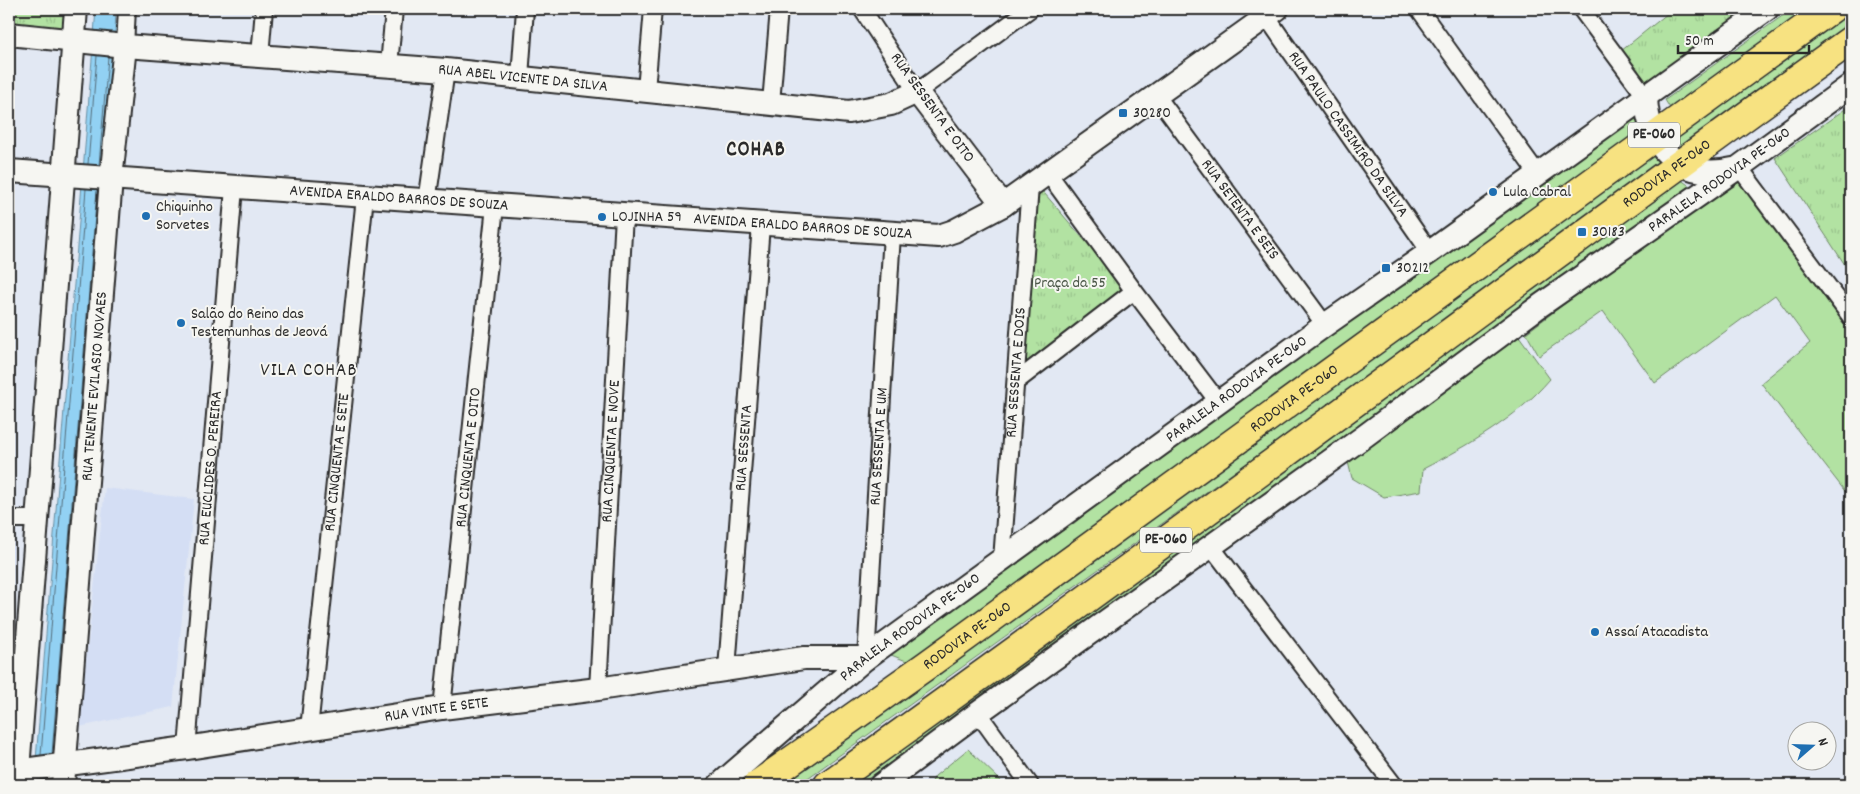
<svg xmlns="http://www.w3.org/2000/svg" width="1860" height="794" viewBox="0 0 1860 794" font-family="Dekko,sans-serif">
	<defs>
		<pattern id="park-tufts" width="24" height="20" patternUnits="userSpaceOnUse" patternTransform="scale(1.25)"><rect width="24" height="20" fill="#b2e2a2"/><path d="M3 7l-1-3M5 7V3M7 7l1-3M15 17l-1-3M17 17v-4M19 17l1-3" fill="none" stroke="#99c28c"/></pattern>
	</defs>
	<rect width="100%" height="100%" fill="#e2e8f3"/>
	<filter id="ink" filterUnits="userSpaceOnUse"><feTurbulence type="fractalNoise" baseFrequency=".02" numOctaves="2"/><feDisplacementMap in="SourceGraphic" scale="10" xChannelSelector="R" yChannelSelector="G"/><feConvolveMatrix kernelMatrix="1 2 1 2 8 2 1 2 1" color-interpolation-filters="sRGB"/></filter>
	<g filter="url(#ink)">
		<!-- built -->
		<path fill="#d4def4" d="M105,488l89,11 -21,208 -94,20z
			M9,532h5l-5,95z"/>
		<!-- grass -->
		<path fill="#b2e2a2" stroke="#6e8666" d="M1792,9h25l-144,104 -8,-13z
			M1847,9h4v17l-169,122 -10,-12z
			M1636,113l4,21 -731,528 -23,-9 86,-64 101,-65 158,-127z
			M1652,147l14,15 -868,623h-23z
			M1737,173l114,161v165l-90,-116 49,-40 -35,-48 -120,88 -52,-72 -64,45 -13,-23z
			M1677,177l17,12 -835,596h-25z
			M1519,336l31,43c-34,40 -81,66 -127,90l-2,22 -37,6 -32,-19 -4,-16z
			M968,749l37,36h-75l5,-9z"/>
		<!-- park -->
		<path fill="url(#park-tufts)" stroke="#6e8666" d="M9,9h66l-3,21h-63z
			M1673,9l72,1 -101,73 -23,-32z
			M1851,105v169l-76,-116z
			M1039,187l87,102 -102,81z"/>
		<!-- water -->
		<path fill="#92d1f3" stroke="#698fa3" d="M96,9h20l-1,24 -59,752h-22z"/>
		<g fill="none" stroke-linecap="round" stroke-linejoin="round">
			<!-- shore -->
			<path stroke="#546d7b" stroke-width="1" d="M88,164l9,-108
				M99,165l9,-108
				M52,754l45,-564
				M41,755l45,-566"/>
			<defs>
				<g id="street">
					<path d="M862,9l55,83 113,-83"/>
					<path d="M1419,9l118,164"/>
					<path d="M1581,9l65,88"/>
					<path id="s1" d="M1266,16l164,236"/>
					<path d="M125,46l2,-37"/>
					<path d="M260,56l4,-47"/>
					<path d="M389,66l5,-57"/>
					<path d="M520,77l5,-68"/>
					<path d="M646,90l7,-81"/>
					<path id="s2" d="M1156,95l169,230"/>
					<path d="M771,103l8,-94"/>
					<path d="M1739,167l112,150"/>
					<path d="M1048,173l86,118 85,112"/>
					<path d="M427,202l19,-132"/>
					<path d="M1017,381l117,-90"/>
					<path d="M9,519h28"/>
					<path d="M1210,545l184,240"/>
					<path id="s3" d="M1002,560l28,-374"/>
					<path id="s4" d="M866,658l26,-424"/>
					<path id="s5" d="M727,669l34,-444"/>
					<path id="s6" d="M598,689l26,-474"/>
					<path id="s7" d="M442,708l53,-502"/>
					<path d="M978,713l52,72"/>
					<path id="s8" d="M309,729l56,-532"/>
					<path id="s9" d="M187,748l47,-560"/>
				</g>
				<g id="secondary">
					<path id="s10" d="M9,34l116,12 321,24 403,42 42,-8 26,-12 86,113"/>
					<path d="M1646,97c2,51 34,84 87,72"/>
					<path id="s11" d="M9,171l930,65 15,-5 49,-26 274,-196"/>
					<path id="s12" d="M9,772l178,-24 255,-40 156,-19 206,-31h62"/>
					<path d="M17,783l59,-774"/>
					<path id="s13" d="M63,785l48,-606 14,-133"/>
					<path id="s14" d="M719,785l147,-127 459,-333 105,-73 337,-243"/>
					<path id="s15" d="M881,785l97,-72 384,-275 179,-133 198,-138 112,-82"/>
				</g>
				<g id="highway">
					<path id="s16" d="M757,785l170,-120 904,-656"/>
					<path id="s17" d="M828,785c344,-244 681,-499 1023,-745"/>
				</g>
			</defs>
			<!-- street casing -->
			<use href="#street" stroke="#2b2b2b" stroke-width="20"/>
			<!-- secondary casing -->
			<use href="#secondary" stroke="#2b2b2b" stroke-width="26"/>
			<!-- highway casing -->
			<use href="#highway" stroke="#2b2b2b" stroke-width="31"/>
			<!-- street -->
			<use href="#street" stroke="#f6f6f2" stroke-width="16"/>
			<!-- secondary -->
			<use href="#secondary" stroke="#f6f6f2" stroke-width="22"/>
			<!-- highway -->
			<use href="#highway" stroke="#f7e281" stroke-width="28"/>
		</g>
	</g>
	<!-- markers -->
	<g fill="#1f6fb2" stroke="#f6f6f2" stroke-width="2">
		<rect x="1118" y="108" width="10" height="10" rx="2.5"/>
		<circle cx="1493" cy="192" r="5"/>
		<circle cx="146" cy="216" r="5"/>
		<circle cx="602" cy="217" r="5"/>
		<rect x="1577" y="227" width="10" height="10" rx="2.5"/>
		<rect x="1381" y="263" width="10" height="10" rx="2.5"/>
		<circle cx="181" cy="323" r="5"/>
		<circle cx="1595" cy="632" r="5"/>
	</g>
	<g text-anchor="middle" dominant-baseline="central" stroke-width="4" stroke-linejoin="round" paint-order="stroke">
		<!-- shield labels -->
		<g fill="#f6f6f2" stroke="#686867" stroke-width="1">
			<rect x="1628" y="122.5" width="52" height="25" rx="4"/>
			<rect x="1140" y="527.5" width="52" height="25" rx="4"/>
		</g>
		<g font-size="15" font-weight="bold" fill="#2b2b2b">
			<text x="1654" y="135">PE-060</text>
			<text x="1166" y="540">PE-060</text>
		</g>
		<!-- street labels -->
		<g font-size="16" fill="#2b2b2b" stroke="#f6f6f2">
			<text stroke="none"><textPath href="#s10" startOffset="516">RUA ABEL VICENTE DA SILVA</textPath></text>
			<text transform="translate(932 108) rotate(54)">RUA SESSENTA E OITO</text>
			<text stroke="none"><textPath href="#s1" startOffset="144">RUA PAULO CASSIMIRO DA SILVA</textPath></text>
			<text stroke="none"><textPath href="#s17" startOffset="1038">RODOVIA PE-060</textPath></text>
			<text stroke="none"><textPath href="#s15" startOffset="1034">PARALELA RODOVIA PE-060</textPath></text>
			<text stroke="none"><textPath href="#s11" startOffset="391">AVENIDA ERALDO BARROS DE SOUZA</textPath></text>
			<text stroke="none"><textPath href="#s2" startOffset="142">RUA SETENTA E SEIS</textPath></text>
			<text stroke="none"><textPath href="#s11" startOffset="796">AVENIDA ERALDO BARROS DE SOUZA</textPath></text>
			<text stroke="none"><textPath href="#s3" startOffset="188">RUA SESSENTA E DOIS</textPath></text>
			<text stroke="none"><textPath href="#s13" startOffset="400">RUA TENENTE EVILASIO NOVAES</textPath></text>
			<text stroke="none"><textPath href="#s14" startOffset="652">PARALELA RODOVIA PE-060</textPath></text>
			<text stroke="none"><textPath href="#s16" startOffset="662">RODOVIA PE-060</textPath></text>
			<text stroke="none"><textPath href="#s4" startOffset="212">RUA SESSENTA E UM</textPath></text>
			<text stroke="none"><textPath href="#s5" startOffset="222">RUA SESSENTA</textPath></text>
			<text stroke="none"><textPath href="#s6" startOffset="238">RUA CINQUENTA E NOVE</textPath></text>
			<text stroke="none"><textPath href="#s7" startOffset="252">RUA CINQUENTA E OITO</textPath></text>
			<text stroke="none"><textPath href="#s8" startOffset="268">RUA CINQUENTA E SETE</textPath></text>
			<text stroke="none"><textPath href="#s9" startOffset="281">RUA EUCLIDES O. PEREIRA</textPath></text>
			<text stroke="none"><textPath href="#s14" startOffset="248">PARALELA RODOVIA PE-060</textPath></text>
			<text stroke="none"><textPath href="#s16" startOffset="258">RODOVIA PE-060</textPath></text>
			<text stroke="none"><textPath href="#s12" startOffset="432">RUA VINTE E SETE</textPath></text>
		</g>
		<!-- poi labels -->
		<g font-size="16" fill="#2b2b2b" stroke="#f6f6f2" text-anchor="start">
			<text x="1133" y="113">30280</text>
			<text x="1503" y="192">Lula Cabral</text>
			<text x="156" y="207">Chiquinho<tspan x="156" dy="18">Sorvetes</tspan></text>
			<text x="612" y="217">LOJINHA 59</text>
			<text x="1592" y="232">30183</text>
			<text x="1396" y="268">30212</text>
			<text x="191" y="314">Salão do Reino das<tspan x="191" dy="18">Testemunhas de Jeová</tspan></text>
			<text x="1605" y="632">Assaí Atacadista</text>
		</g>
		<!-- park labels -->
		<g font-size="16" fill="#4d5949" stroke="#f6f6f2">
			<text x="1070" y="283">Praça da 55</text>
		</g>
		<!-- quarter labels -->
		<g font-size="19" letter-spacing="1" fill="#2b2b2b" stroke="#f6f6f2">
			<text x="309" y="371">VILA COHAB</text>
		</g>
		<!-- district labels -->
		<g font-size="21" font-weight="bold" letter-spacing="1" fill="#2b2b2b" stroke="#f6f6f2">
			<text x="756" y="151">COHAB</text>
		</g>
	</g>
	<!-- margin -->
	<rect width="1860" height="794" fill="none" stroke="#f6f6f2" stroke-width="30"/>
	<rect x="15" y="15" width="1830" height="764" fill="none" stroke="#2b2b2b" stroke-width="2" filter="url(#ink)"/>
	<!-- north arrow -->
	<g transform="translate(1812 746) rotate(70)"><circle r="24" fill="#f6f6f2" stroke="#a5a5a2"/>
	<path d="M0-4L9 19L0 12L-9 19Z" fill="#1f6fb2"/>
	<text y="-8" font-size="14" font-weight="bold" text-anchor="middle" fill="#2b2b2b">N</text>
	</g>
	<!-- scale -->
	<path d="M1678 45v8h131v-8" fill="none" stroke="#2b2b2b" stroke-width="2.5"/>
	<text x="1685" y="45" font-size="15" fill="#2b2b2b" stroke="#f6f6f2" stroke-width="4" paint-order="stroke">50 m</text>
</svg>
